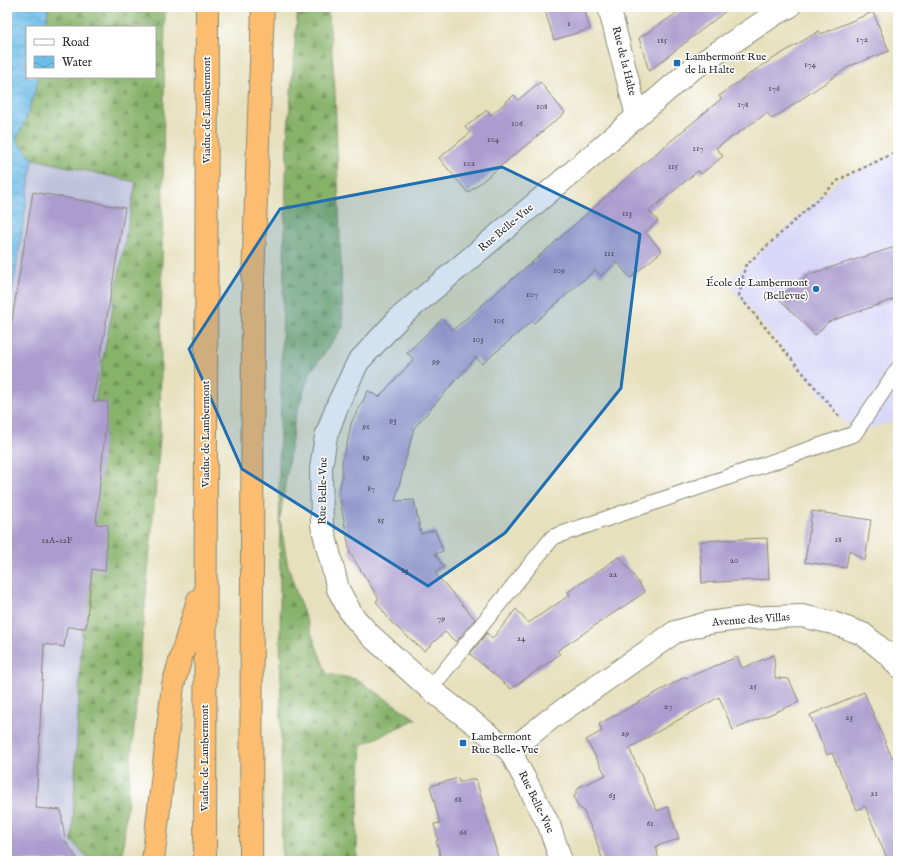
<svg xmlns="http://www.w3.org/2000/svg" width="905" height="868" viewBox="0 0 905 868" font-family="'IM FELL English',serif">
	<defs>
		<pattern id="forest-firs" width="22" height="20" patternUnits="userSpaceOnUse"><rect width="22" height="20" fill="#87b26a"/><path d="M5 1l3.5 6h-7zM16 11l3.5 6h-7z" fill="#6f9157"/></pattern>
		<pattern id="water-waves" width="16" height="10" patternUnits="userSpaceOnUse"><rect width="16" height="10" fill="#6ebde9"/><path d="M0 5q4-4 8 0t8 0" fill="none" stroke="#5b9abd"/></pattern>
	</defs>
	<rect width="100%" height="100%" fill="#fff"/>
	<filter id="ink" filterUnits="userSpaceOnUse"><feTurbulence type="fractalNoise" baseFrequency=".025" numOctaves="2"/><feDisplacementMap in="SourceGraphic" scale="8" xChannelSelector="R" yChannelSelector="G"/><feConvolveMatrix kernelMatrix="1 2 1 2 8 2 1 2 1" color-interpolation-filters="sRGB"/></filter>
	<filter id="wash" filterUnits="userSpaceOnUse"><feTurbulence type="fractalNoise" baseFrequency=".012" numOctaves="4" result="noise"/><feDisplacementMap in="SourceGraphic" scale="16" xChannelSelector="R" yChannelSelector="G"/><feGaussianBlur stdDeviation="0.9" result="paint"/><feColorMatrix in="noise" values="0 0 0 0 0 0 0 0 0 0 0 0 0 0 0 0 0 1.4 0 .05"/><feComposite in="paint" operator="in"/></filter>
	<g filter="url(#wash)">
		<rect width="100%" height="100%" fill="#e6e0bd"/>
		<!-- built -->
		<path fill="#d8d7f8" d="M898,151v269l-44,14 -127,-152 113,-103z"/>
		<!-- industrial -->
		<path fill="#bfc2dd" d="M33,159l103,22 -64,660 19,20h-84v-533z"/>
		<!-- forest -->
		<path fill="url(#forest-firs)" stroke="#596e4a" d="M48,7h117l-5,432 -38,422h-31l-19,-20 10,-212 24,-227 -11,-1 41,-219 -103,-23 -17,-19 10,-21 13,-42h116v-50h-109z
			M298,7h28l3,10 6,73 8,237 -33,46 -15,45 -15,101 7,43 12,39 28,73 29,5 60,40 -54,26 -5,79v37h-75l-3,-395 8,-324z"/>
		<!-- water -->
		<path fill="url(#water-waves)" stroke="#4c748a" d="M7,7h41l-2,20h-19v50h12l-13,42 -10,21 17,19 -26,169z"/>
		<g id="blocks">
			<!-- building -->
			<path fill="#aa9cce" d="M544,7h40l6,22 -36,11z
				M686,7h45l-82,64 -10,-33z
				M873,12l16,39 -39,15 -78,53 -5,-6 -51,35 7,8 -22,18 -3,-3 -49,40 9,10 -13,11 17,19 -32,27 -13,-16 -16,14 -6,-6 -61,53 -2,-2 -50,43 -6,-7 -62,71 -19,73 19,-1 7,34 14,-4 8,21 -8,3 9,13 -9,6 40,46 -19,23 -11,-10 -21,19 -33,-29 -15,-21 3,-2 -29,-46 -11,-59 3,-17v-16l6,-21 3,-17 17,-32 11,6 35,-38 -7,-6 35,-34 11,11 100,-86 70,-63 98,-82 -2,-3 42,-30 58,-35 2,3z
				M540,82l25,31 -97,80 -29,-35 31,-25 -5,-6 22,-17 4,5 23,-20 4,5z
				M33,192l92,16 -32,193 15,1 -12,122 12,1 -3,46 -13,-2 -6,59 -19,-1 -3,20 -20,-3 -8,164 25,2 4,31 14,20h-72v-511z
				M898,246v52l-70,24 -12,13 -38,-37 32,-24z
				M812,511l59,9 -6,41 -16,-11 -3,18 -41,-6z
				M767,538l2,41 -67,4 -2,-42z
				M620,556l25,36 -88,59 3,3 -49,35 -41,-35 17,-21 5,6 24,-30 12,14 42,-28 -2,-3z
				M774,655l1,23 14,1 10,23 -66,28 -14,-33 -90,51 28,63 11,-4 11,32 -23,7 3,15h-56l-9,-27 -11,-24 -5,-3 -4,-10 5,-10 27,-12 -20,-35 16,-9 -3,-7 86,-47 1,1 51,-21 5,11z
				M864,692l28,66 6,-3v106h-10l-23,-55 -8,4 -25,-57 -5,2 -17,-40z
				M458,778l1,4 17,-3 23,82h-57l-6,-20 2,-1 -4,-16 6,-1 -10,-37z"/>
		</g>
	</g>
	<g filter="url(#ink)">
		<use href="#blocks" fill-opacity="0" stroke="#888674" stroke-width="1"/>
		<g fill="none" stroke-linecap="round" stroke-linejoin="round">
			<defs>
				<path id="lane" d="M430,689l123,-152 301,-103 44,-65"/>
				<path id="street" d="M609,7l28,109
					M510,751l40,-32 125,-87 32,-9 39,-5 56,-2 31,7 30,11 27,22 8,10
					M561,861l-12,-36 -39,-74 -80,-62 -60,-54 -18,-20 -14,-26 -16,-64 -1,-57 5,-32 12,-32 20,-42 41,-44 182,-153 107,-93 87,-58 14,-7"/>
				<path id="highway" d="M153,861l20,-176 25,-85
					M205,861l2,-854
					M251,861l2,-581 10,-273"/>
			</defs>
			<!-- lane casing -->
			<use href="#lane" stroke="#888674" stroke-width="17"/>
			<!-- street casing -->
			<use href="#street" stroke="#888674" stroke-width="24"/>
			<!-- highway casing -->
			<use href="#highway" stroke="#888674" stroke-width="24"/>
			<!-- path -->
			<path stroke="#888674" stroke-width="2.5" stroke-dasharray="3 3" stroke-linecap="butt" d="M839,416l-100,-120 6,-30 95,-87 58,-28"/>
			<!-- lane -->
			<use href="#lane" stroke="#fff" stroke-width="15"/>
			<!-- street -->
			<use href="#street" stroke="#fff" stroke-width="22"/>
			<!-- highway -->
			<use href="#highway" stroke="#fcbd6f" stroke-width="22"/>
		</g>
	</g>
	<!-- marked area -->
	<path fill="#1f6fb2" fill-opacity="0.2" stroke="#1f6fb2" stroke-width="3" stroke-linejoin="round" d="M502,167l138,67 -19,154 -116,145 -77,53 -186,-117 -53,-120 91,-140z"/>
	<!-- markers -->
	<g fill="#1f6fb2" stroke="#fff" stroke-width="1.5">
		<rect x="673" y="59" width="8" height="8" rx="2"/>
		<circle cx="816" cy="289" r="4"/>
		<rect x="459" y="739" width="8" height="8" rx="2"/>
	</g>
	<g text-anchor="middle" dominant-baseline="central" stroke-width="3" stroke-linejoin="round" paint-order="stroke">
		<!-- number labels -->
		<g font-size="9" fill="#4b4754">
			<text x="569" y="23">1</text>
			<text x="862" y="39">172</text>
			<text x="662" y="40">185</text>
			<text x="810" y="64">174</text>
			<text x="774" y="88">176</text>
			<text x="743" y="104">178</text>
			<text x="542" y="106">108</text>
			<text x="517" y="123">106</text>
			<text x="493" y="139">104</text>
			<text x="698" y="148">117</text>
			<text x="469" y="163">102</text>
			<text x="673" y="166">115</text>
			<text x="627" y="213">113</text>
			<text x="609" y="253">111</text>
			<text x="559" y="270">109</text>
			<text x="532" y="294">107</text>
			<text x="499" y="320">105</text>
			<text x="478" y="339">103</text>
			<text x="436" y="361">99</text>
			<text x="393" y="420">93</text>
			<text x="366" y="426">91</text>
			<text x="366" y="457">89</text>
			<text x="371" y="488">87</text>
			<text x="381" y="520">85</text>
			<text x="838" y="539">18</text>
			<text x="57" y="540">12A-12F</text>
			<text x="734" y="560">20</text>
			<text x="405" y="570">83</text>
			<text x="613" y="574">22</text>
			<text x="441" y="618">79</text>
			<text x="521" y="638">24</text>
			<text x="753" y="686">25</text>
			<text x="668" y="706">27</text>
			<text x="849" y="717">23</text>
			<text x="625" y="733">29</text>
			<text x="874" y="793">21</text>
			<text x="612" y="795">63</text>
			<text x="458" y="799">68</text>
			<text x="650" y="823">61</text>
			<text x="463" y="832">66</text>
		</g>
		<!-- poi labels -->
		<g font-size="11" fill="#2b2b2b" stroke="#fff" text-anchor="start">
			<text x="685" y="57">Lambermont Rue<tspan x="685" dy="13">de la Halte</tspan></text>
			<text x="808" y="283" text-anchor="end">École de Lambermont<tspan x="808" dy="13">(Bellevue)</tspan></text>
			<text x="471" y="737">Lambermont<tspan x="471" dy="13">Rue Belle-Vue</tspan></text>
		</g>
		<!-- street labels -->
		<g font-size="11" fill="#2b2b2b" stroke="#fff">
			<text transform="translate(624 61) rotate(76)">Rue de la Halte</text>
			<text transform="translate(207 110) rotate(-90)">Viaduc de Lambermont</text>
			<text transform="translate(506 228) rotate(-40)">Rue Belle-Vue</text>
			<text transform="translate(206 434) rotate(-90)">Viaduc de Lambermont</text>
			<text transform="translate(323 491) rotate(-89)">Rue Belle-Vue</text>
			<text transform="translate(751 620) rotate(-4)">Avenue des Villas</text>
			<text transform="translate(205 758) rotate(-90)">Viaduc de Lambermont</text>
			<text transform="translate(536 802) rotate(64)">Rue Belle-Vue</text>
		</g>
	</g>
	<!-- margin -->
	<rect width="905" height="868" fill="none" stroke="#fff" stroke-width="24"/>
	<!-- legend -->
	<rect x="26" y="26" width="130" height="52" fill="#ffffff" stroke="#aaaaaa"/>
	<rect x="34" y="39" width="20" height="6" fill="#ffffff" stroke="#aaaaaa"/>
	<text x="62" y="46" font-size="12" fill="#2b2b2b">Road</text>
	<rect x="34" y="56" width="20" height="12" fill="url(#water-waves)" stroke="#aaaaaa"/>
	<text x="62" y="66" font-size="12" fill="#2b2b2b">Water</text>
</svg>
